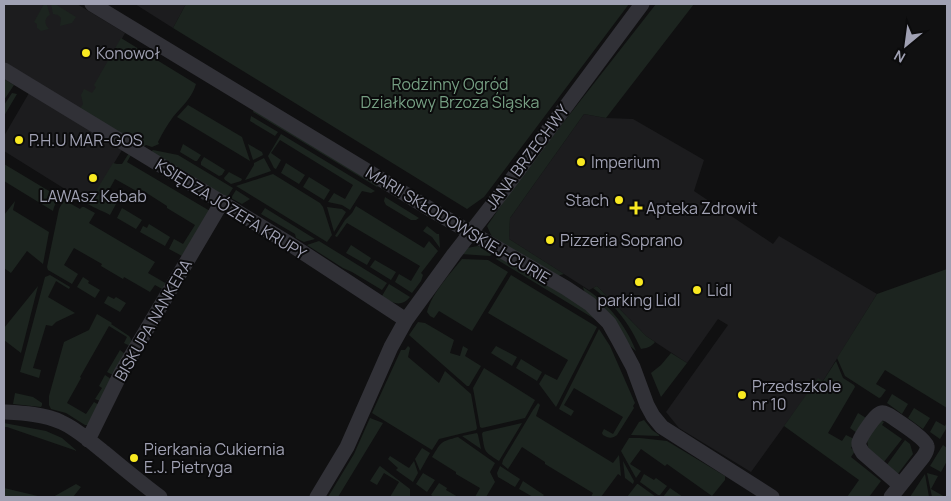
<svg xmlns="http://www.w3.org/2000/svg" width="951" height="501" viewBox="0 0 951 501" font-family="Manrope,sans-serif">
	<rect width="100%" height="100%" fill="#101011"/>
	<!-- built -->
	<path fill="#1c1c1e" d="M4,4h73l48,29 -41,77 46,27 -41,67 -85,-53v-15l32,-55 -32,-19z
		M135,4h51l-13,24z
		M584,114l22,4 27,1 71,41 -10,31 79,53 6,-8 98,58 -54,87 -5,-2 -67,93 -72,-44 -13,-16 62,-87 -10,-6 -31,44 -41,-27 -49,-50 -8,4 -80,-51 1,-21z"/>
	<!-- green -->
	<path fill="#1c241f" d="M44,4l3,1 3,10c-6,3 -6,9 -1,14l-8,2 -4,-3v-4l-3,-2z
		M51,4h4l21,13 -4,6 -12,3 1,-8 -3,-3 -5,-1z
		M186,4h443l-145,193 -17,12 -294,-181z
		M656,4h38l-88,114 -22,-4 -74,104 -1,21 55,35 -7,2 -65,-39 -5,-11 33,-48z
		M121,38l75,46c-4,14 -14,22 -23,33 -6,8 -11,17 -15,25l1,2 -7,3 -6,-2 -3,2 -63,-38 3,-5 -2,-9 3,-6 8,4 4,-6 -2,-2z
		M4,79l10,6 -10,15z
		M12,93l5,1 -13,22v-11z
		M188,105l54,32 8,24 -73,-44z
		M254,110l125,75 -2,2 -124,-75z
		M251,116l27,16 -3,4 -25,-15z
		M281,134l94,57 -4,2 -9,-2 -12,19 -8,-5 -14,-3 6,-9 11,6 8,-14 -73,-45 -9,13 10,7 -5,9 -2,-1 -6,-12z
		M183,144l18,11 -4,6h-2l-15,-9z
		M248,144l14,8 1,3 -10,5z
		M153,150l25,5 55,33 -7,11 -76,-46z
		M129,153l2,2 -4,7 83,49 -28,45 -13,-7 5,-10 9,5 12,-19 -28,-17v-2l-25,-16 -2,3 -25,-14 -10,18 11,7 -6,11c-7,-4 -14,-6 -22,-11l25,-41 4,1h5z
		M204,157l21,13 -3,5 -3,1 -18,-11v-3z
		M264,158l7,13 -26,9 9,-15v-2z
		M286,163l19,12 -6,9 -18,-11z
		M4,164l55,33 -5,10 -1,4 -49,-30z
		M229,172l13,7 -1,2 -10,3 -6,-4 -1,-2z
		M273,174l47,29 3,4 9,28 -5,7 -91,-56z
		M309,177l21,13 -6,10 -21,-13z
		M236,190l14,9 -8,5 -11,-6z
		M385,197l34,21 -3,2h-5l-25,-15 -2,-4z
		M64,200l16,9 2,-2h2l11,6 -6,10 66,39 -7,11 19,11 -3,6 -9,-5 -5,7 -26,-15 -1,2 -22,-13 1,-2 -28,-16 -10,17 14,9 -6,10 -24,-14 -1,-3 12,-58z
		M15,201l-2,9 36,22 -6,32 -16,-13 -16,22 -7,-5v-53z
		M356,206l68,42 5,-7 9,10 -17,22 2,2 -2,6 -9,12 -17,-11 4,-8 12,7 9,-15 -73,-43 -10,14 -2,-1 10,-16 7,-7z
		M327,207l15,2 4,3 -12,20z
		M122,208l20,12 -6,9 -19,-11z
		M265,208l50,31 -11,3 -8,-4 -1,-4 -34,-20z
		M149,224l21,13 -5,9 -25,-14 3,-6 4,2z
		M427,226l10,8h2l1,14 -8,-11 -9,-6z
		M319,241l68,42 -5,7 -30,-18 -9,-4 -36,-23z
		M351,245l20,13 -4,7 -21,-12z
		M478,246l15,7 -3,3 -29,-2 6,-6z
		M499,256l87,52 12,13 -102,-62z
		M462,259l26,1 20,12 -36,59 -33,-20 -5,7 -4,-2 -3,-4c5,-19 23,-38 35,-53z
		M375,260l21,12 -5,8 -21,-13z
		M947,269v139l-62,-38 -9,14 10,6 -5,7 -2,1 -34,-22 -8,-18 40,-64z
		M50,275l20,12 -1,2 -13,-8 -8,16 27,16 -19,9 -4,4 -6,-1 -13,43 8,2 -2,8 -19,-6 25,-95z
		M511,275l86,52 -41,80 -17,-23 6,-10 12,6 11,-20 -80,-47z
		M83,277l6,4 -1,2 12,7 -5,8 -18,-11z
		M389,284l21,13c-9,11 -18,6 -28,-1z
		M38,286l-17,67 -17,-13v-12z
		M597,286l49,50 9,6c-4,5 -8,6 -14,7 -12,-26 -25,-43 -48,-61z
		M583,287c24,15 43,38 53,64l-6,-5 -45,-53z
		M108,296l6,3 2,-2 10,6 -6,9 -16,-9z
		M97,314l15,9 -1,1 18,12c3,3 2,6 1,10l-6,-3 3,-6 -18,-11 -29,51 1,1 -14,25 19,11 8,-12 5,3 -10,20h-4l-19,-12 -15,-4 -2,-4v-9l15,-54 25,-12z
		M418,322l7,1 29,17 -4,13 10,3 3,-10 5,3 -3,7 16,10 -12,20h-2l-58,-51z
		M599,329l11,17 25,57 -2,3 1,2 -17,27c-5,4 -9,3 -14,0l-1,-2 2,-4 9,5 10,-17 -49,-29 -10,17 10,6 -3,5 -12,-7z
		M408,346l2,2 -2,9 31,26 6,-12 26,23 6,34 -1,2 -37,9 -7,11 -60,-37 29,-63h4z
		M496,346l21,11 -5,9 -21,-13z
		M120,350l5,4 -12,21 -6,-3z
		M671,353l16,10 -26,34 -10,-24 10,-8z
		M521,359l21,13 -5,9 -21,-13z
		M836,361l7,17 11,7 1,2 -27,46 14,8 4,-6 10,5 -5,8 4,3 -4,6 30,24 -12,16h-22l12,-17 -75,-54 34,-48 5,3z
		M484,368l51,32 -10,18 -43,10 -2,-1 -7,-39z
		M105,375l6,4 -11,22 -5,-2 7,-11 -3,-2z
		M15,393l18,4 9,6v2l-1,2 -28,-3z
		M892,394l16,10 -6,10 -15,-11z
		M538,403l2,2 -4,11 77,47 6,-8 2,21 -3,-2 -17,23h-10l2,-4 -48,-29v-2l-23,-15 -14,22 -6,-5 1,-4 30,-50z
		M914,408l16,10 -7,11 -15,-11z
		M858,413l8,5 -9,15 -7,-5z
		M370,418l13,5 -45,74h-10l26,-43z
		M644,420l8,10 7,5v1l-28,-1 8,-13z
		M880,420l4,2 -2,3 20,14 -19,24 -14,-11 -2,-12z
		M936,421l9,5 2,-4v8l-1,-1 -6,10 -10,-7z
		M4,423l42,8 16,7 15,13 -70,-24h-3z
		M522,423l-23,38c-16,-10 -14,-9 -17,-27l1,-2z
		M477,433l1,2 3,14 -19,-13z
		M458,437l37,26 -5,9 5,10 -9,15h-11l5,-9 -24,-14v-2l-24,-15c10,-16 8,-15 26,-20z
		M629,438h11l27,3 58,35v4l-13,16 -45,-32 -2,2 -24,-17 -11,15 11,7 -5,7 -15,-27z
		M905,440l5,4 3,10 -16,21 -11,-9z
		M943,445l4,3v13l-6,11 -11,-6z
		M422,448l8,5 -10,18 -5,-12z
		M390,456l19,12 5,-7 4,12 -5,9 -17,-12 2,-2 -10,-9z
		M623,461l11,20 -1,3 -8,-6z
		M380,466l30,23v8h-20l9,-15 -15,-9 -7,12 -7,-4 9,-14z
		M500,466l20,13 -5,8 -17,-10 -1,-4z
		M423,473l12,7 -8,12 -11,-8z
		M927,473l11,3 -7,13 14,8 2,-4v4h-15z
		M644,474l10,6 2,-2 11,8 -7,9h-2l-18,-13z
		M925,474l4,23h-19z
		M523,481l21,14 -2,2h-9l-14,-8z
		M439,483l8,5 -1,2 12,7h-24l-3,-2z
		M76,484l5,3 -8,10h-20z
		M637,484h1l18,13h-29z
		M4,488l38,9h-38z
		M670,488l13,9h-20z"/>
	<g fill="none" stroke-linecap="round" stroke-linejoin="round">
		<!-- minor -->
		<path stroke="#313137" stroke-width="15" d="M92,4l338,205 136,79 24,16 19,19 9,16 15,28 14,38 6,11 9,11 110,70
			M4,70l286,174 116,76
			M4,412c18,1 40,2 57,10 16,7 30,20 44,31 18,15 36,30 55,44
			M88,440l33,-67 101,-171
			M317,497l30,-50 44,-100 15,-27 48,-66 49,-63 139,-187
			M891,497l32,-40c2,-3 5,-8 4,-11 -2,-8 -31,-26 -38,-31 -3,-1 -5,-3 -8,-2 -5,0 -20,23 -22,29 -1,4 2,8 4,11l37,32"/>
	</g>
	<!-- markers -->
	<g fill="#f9e921" stroke="#0b0b0c" stroke-width="2">
		<circle cx="86" cy="53" r="5"/>
		<circle cx="19" cy="140" r="5"/>
		<circle cx="581" cy="162" r="5"/>
		<circle cx="93" cy="178" r="5"/>
		<circle cx="619" cy="200" r="5"/>
		<path d="M633.5 200.5h5v5h5v5h-5v5h-5v-5h-5v-5h5z"/>
		<circle cx="550" cy="240" r="5"/>
		<circle cx="639" cy="282" r="5"/>
		<circle cx="697" cy="290" r="5"/>
		<circle cx="742" cy="395" r="5"/>
		<circle cx="134" cy="458" r="5"/>
	</g>
	<g text-anchor="middle" dominant-baseline="central" stroke-width="4" stroke-linejoin="round" paint-order="stroke">
		<!-- poi labels -->
		<g font-size="16" fill="#a0a1b3" stroke="#0b0b0c" text-anchor="start">
			<text x="96" y="53">Konowoł</text>
			<text x="29" y="140">P.H.U MAR-GOS</text>
			<text x="591" y="162">Imperium</text>
			<text x="93" y="196" text-anchor="middle">LAWAsz Kebab</text>
			<text x="609" y="200" text-anchor="end">Stach</text>
			<text x="646" y="208">Apteka Zdrowit</text>
			<text x="560" y="240">Pizzeria Soprano</text>
			<text x="707" y="290">Lidl</text>
			<text x="639" y="300" text-anchor="middle">parking Lidl</text>
			<text x="752" y="386">Przedszkole<tspan x="752" dy="18">nr 10</tspan></text>
			<text x="144" y="449">Pierkania Cukiernia<tspan x="144" dy="18">E.J. Pietryga</tspan></text>
		</g>
		<!-- park labels -->
		<g font-size="16" fill="#769f83" stroke="#0b0b0c">
			<text x="450" y="84">Rodzinny Ogród<tspan x="450" dy="18">Działkowy Brzoza Śląska</tspan></text>
		</g>
		<!-- street labels -->
		<g font-size="16" fill="#a0a1b3" stroke="#0b0b0c">
			<text transform="translate(527 157) rotate(-53)">JANA BRZECHWY</text>
			<text transform="translate(231 209) rotate(32)">KSIĘDZA JÓZEFA KRUPY</text>
			<text transform="translate(458 225) rotate(31)">MARII SKŁODOWSKIEJ-CURIE</text>
			<text transform="translate(153 320) rotate(-60)">BISKUPA NANKERA</text>
		</g>
	</g>
	<!-- border -->
	<rect width="951" height="501" fill="none" stroke="#a0a1b3" stroke-width="10"/>
	<!-- north arrow -->
	<g transform="translate(906 45) rotate(209)" stroke="#0b0b0c" stroke-width="4" paint-order="stroke">
	<path d="M0-4L9 19L0 12L-9 19Z" fill="#a0a1b3"/>
	<text y="-8" font-size="14" font-weight="bold" text-anchor="middle" fill="#a0a1b3">N</text>
	</g>
</svg>
